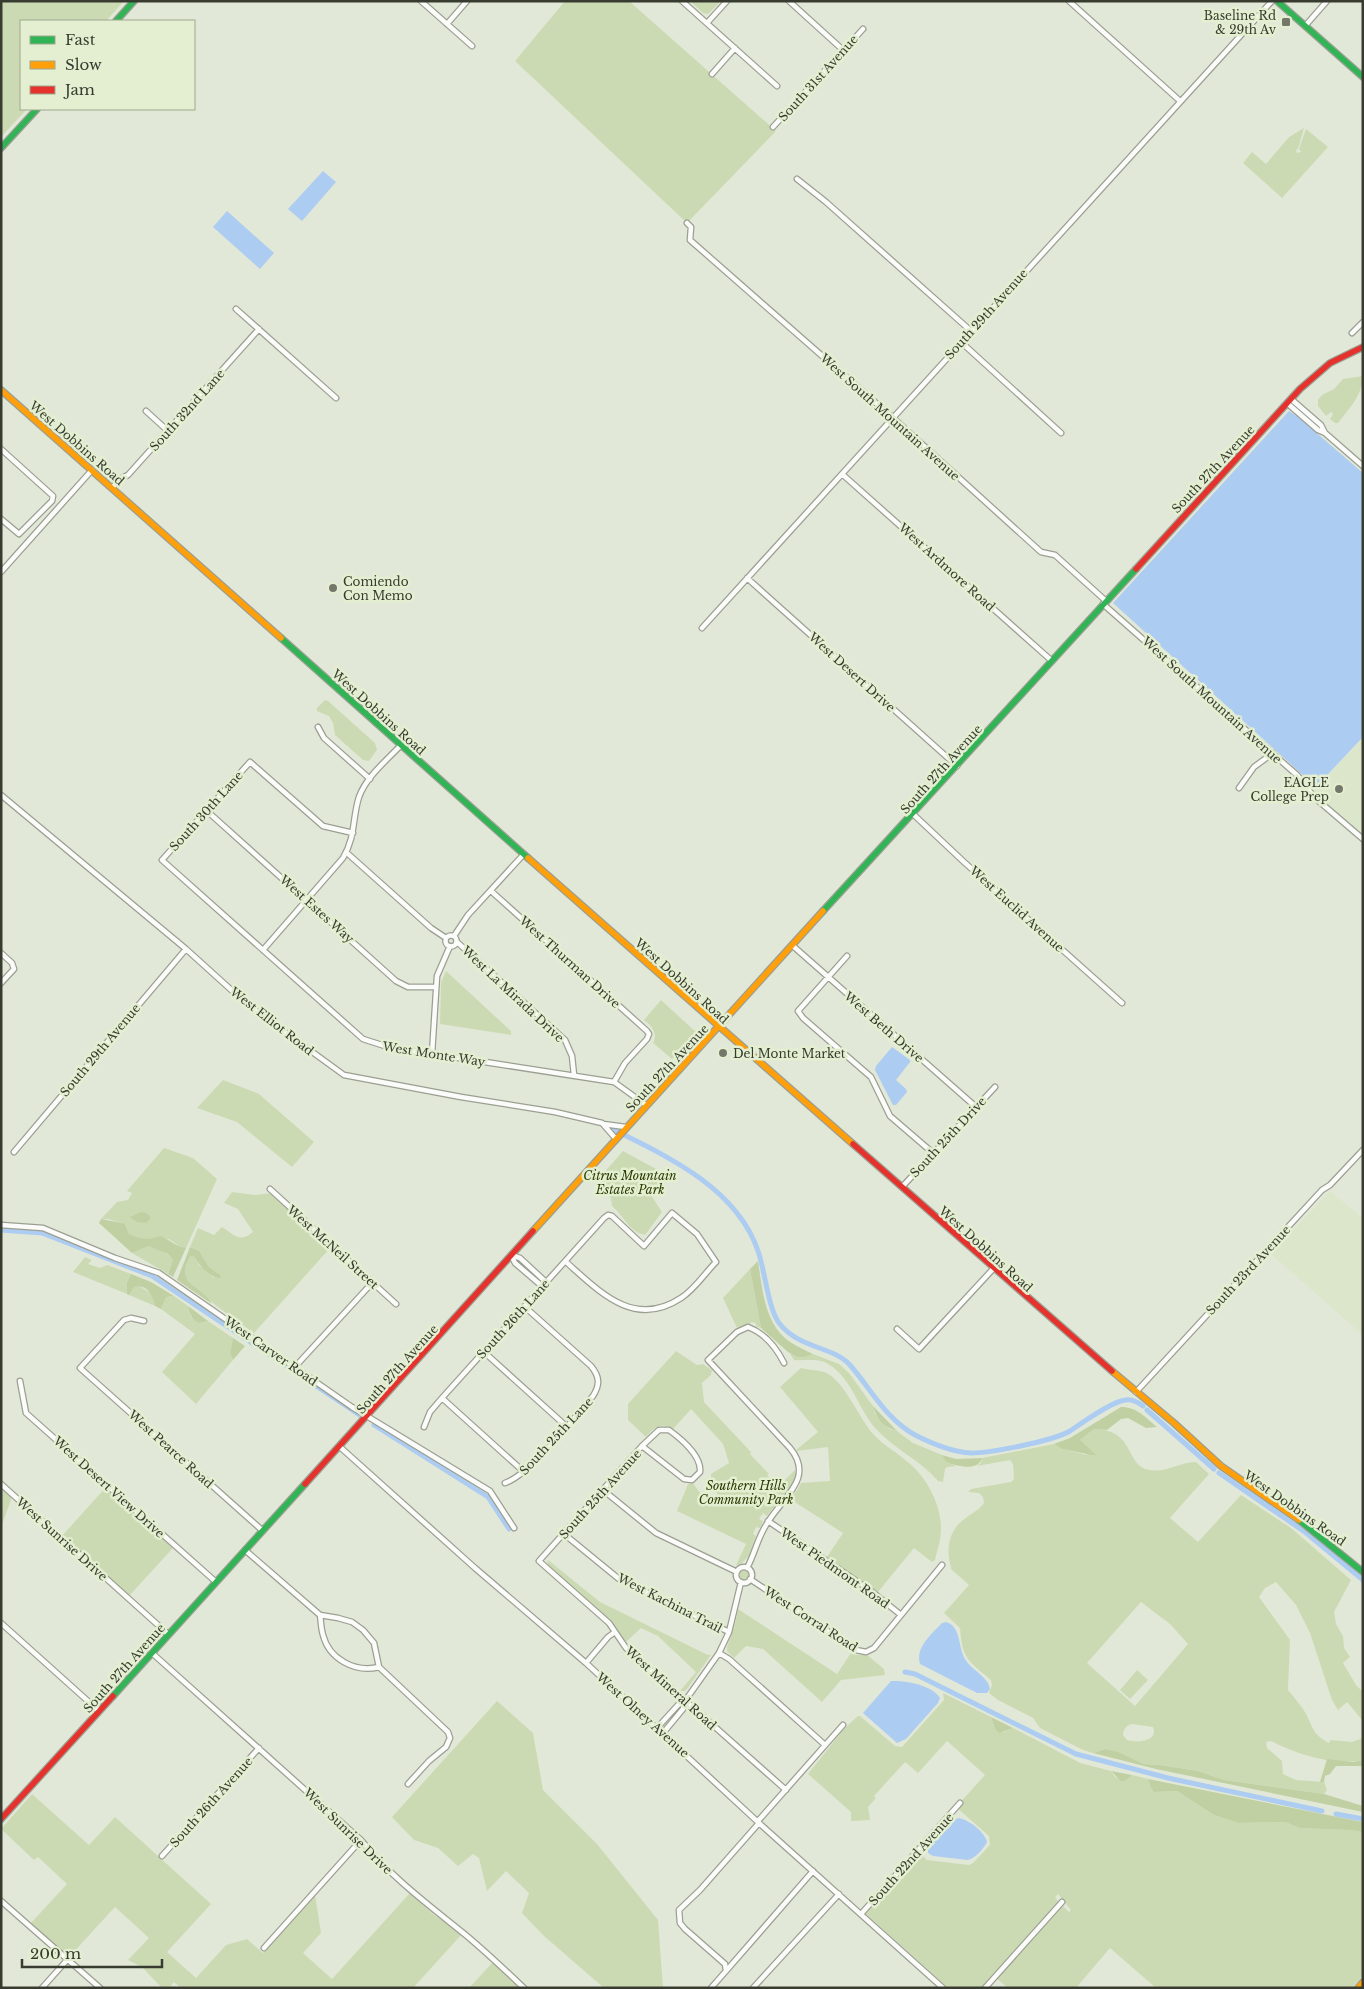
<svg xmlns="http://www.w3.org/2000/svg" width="1364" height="1989" viewBox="0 0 1364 1989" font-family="'Libre Baskerville',serif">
	<rect width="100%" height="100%" fill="#e2e8d7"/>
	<!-- built -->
	<path fill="#dce6ca" d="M1363,738v98l-50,-44z
		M1330,1191l33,28v116l-92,-81z"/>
	<!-- green -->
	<path fill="#ccdab3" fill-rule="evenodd" d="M1,1h123l-18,20h-85v88h6l-26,28z
		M565,1h64l147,130 -89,92 -172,-162z
		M690,1h31l-13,13 -5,-1z
		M1304,128l-6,21 -2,1 1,3 4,-1 -2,-3 7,-20 22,18 -46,51 -39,-35 9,-11 14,12 23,-27z
		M1363,376c0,18 -14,33 -25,47h-3l-5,-4 3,-5 -2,-2 -5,4 -8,-10v-6l4,-5 12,-6 9,-10z
		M325,700l3,1 47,42 2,7 -8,11 -6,-1 -28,-25 -2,-12 -4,-7 -12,-5v-3z
		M446,971l65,60v4l-71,-11 1,-41z
		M661,1000l36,33 -25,26 -19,-16c5,-10 -1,-17 -9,-23z
		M223,1080l36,14 55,48 -22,25 -55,-45 -40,-14z
		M164,1148l29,10 24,21 -31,69h-4l-13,-9h-30l-10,-5 -4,-10 -17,-5h-7l16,-17 11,-2 4,-7 -5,-2z
		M623,1151l46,25 -18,19 11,17 -17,23c-16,-3 -22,-20 -33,-29l-1,-8 -16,-15z
		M232,1192l23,3 17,-2 58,55 -76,85c-12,-9 -68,-47 -70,-59 -1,-6 4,-13 7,-18h4l4,9 14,12 7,-2 -11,-8 -10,-16 -9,-4 8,-19 16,7 8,-8c13,8 17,16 31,5l-15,-23 -14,-6z
		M149,1246c7,1 21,8 24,14l-5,14 -36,-21z
		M85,1257l7,3 -4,4 12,4 7,-3 24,9 -4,8v12l-54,-22z
		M750,1269l11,59 -5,-2v-3l-5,-1 -1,3 -13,3 -14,-30z
		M137,1285l14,8 4,13 -26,-11 5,-8z
		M174,1296l14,10 3,11 8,6 9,-2 25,17 -3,15 3,7 -37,44 -34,-32 33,-38 -34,-25 5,-12z
		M676,1351l21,14 6,-1 9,6 -1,5 -9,8 2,19 47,50 -1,2 19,20 -2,1 11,12 17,-17c1,20 -18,31 -28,46l-4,-3 -4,6 4,2 -3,7 -4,-1 -3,7 3,2 -7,20 -8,8 -5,1 10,-21 -69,-33 11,-27 5,-1 15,22 11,-8 -8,-14v-9l18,-11 -6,-19 -32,-35 -18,20c-11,-7 -19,-2 -27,8l-18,-17v-16z
		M789,1352c9,5 13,6 24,2l26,10 10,9 24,33 2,8 14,15 8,2 16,12 29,12 4,7 10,4 -9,1 -2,2 -2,13 -5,-1c-18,-21 -44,-32 -62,-52 -18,-20 -24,-51 -48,-65 -10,-6 -22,-3 -34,-4z
		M801,1368c8,2 16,2 23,4 19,6 35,46 49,62 11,12 25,19 36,29 18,15 33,43 32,67 0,10 -4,21 -6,30l-3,2 -18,-14 -36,44 -51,-35 16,-24 -53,-34 8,-10 3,-6 29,-2 -2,-34 -31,4 -1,-1 22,-18 -38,-45z
		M1094,1429c43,1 30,37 56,41 16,3 30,-8 46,-8l13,12 -39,44 28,24 43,-47 50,33 60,52 -17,32 2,12 7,12 1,12 6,9 -7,6 13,22 7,7v29l-16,-19 -9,8 -6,-10 -22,-67 -14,-28 -20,-23 -11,6 -6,9 31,43 -2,50c5,6 10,12 15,19 10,15 7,24 26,34l2,-3 21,2 11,-4v22c-31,6 -64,-5 -92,-19l-5,1 1,6 15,13 1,13 13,6 28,2 3,8 -3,4 -100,-14 -26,-9 -38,-6 -17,-1 -38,-15 -12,4 -10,-3 -43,-22 -7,-10 -35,-18 -9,-7 3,-8 -1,-5c-23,-19 -29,-22 -31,-52l-16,-15 25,-28 -18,-16c0,-4 -2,-7 -2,-11 -2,-13 2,-29 13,-37 8,-7 15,-9 22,-18l-1,-6 -4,-4 -11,-1 3,-3 40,-7 3,-3 -1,-15 -3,-4 -33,6 4,-3 1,-5 72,-14 8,5 25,6 -7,-15zM1141,1602l29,22 18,20 -53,62 -48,-43zM1132,1724l21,3c6,15 -17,16 -26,13l-4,-5c1,-7 3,-9 9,-11z
		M1,1487l11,10 -11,30z
		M106,1487l67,61 -44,48 -67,-60z
		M548,1560l52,42 108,53h3l-24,34 -2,2h-5l16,-19 -38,-36 -17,-8 -15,14 -15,-21 -64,-57z
		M736 1575a8 8 0 1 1 16 0a8 8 0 1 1-16 0Z
		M738,1609l99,65 14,-21 5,2h11l17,14 1,6 -44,5 -19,22 -59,-53 -17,-3 -12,12 -7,-7v-4l8,-23z
		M1137,1670l11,10 -18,19 -10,-9z
		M943,1693l48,24 4,12 8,3 10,-4 67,35 31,8 4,6 10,4 7,-6 16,4 3,9 3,4 23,-1 37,24 24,8 47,-1 15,6 50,2 13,2v143l-11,13h-196l-46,-40 -34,40h-68l-12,-10 67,-72 6,6 2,-2 -13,-16 -3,3 4,5 -77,86h-34l-82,-74 2,-6 50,-56 9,8 42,5 4,-2 17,-18 -1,-9 -33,-29 29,-32 -38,-34 -29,32 -13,-11 -31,34 2,2 -8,9 2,13 -19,1v-9l-43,-38 36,-45 14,-13h2l35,30 7,1 42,-47z
		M497,1701l36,32 10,57 54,54 61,76 5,68h-59l-60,-52 -22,-23 7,-20 -23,-22 -19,20 -8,-33 -6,-4 -15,12 -20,-18 -24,-8 -22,-23z
		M32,1794l57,51 26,-28 96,87 -44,48 29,26 30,-33 21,-6 16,14 52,-58 6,38 -18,20 29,26 78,-86 25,23 28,17 -50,55h-232l-7,-6 -5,6h-7l-20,-21 -14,-7 21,-22 -34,-31 -45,49 -40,-32 37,-40 -29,-27 -4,3 -33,-31z
		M493,1962l28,26h-52z"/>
	<!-- forest -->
	<path fill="#c0d0a2" d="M141,1212l5,1 4,3v3l-4,4 -9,-1 -7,-5z
		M101,1219l21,4 3,1 4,10c11,5 19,7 31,2 9,3 18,12 26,12l-13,29 -5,-3 5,-14 -5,-6 -19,-8 -17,7 -33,-30z
		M190,1247l9,4 10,16 11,8 1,3c-13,-1 -21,-12 -27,-22h-3c-19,28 11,29 21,48l-35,-24z
		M758,1261c4,25 6,59 27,77 8,7 18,11 28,16l-9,3h-6l-10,-5 -27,-24 -11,-59z
		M131,1274l20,8 23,14 -8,1 -5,12 -6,-3c-3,-11 -7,-22 -21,-19l-5,8 -2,-1v-12z
		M188,1306l20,15 -9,2c-8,-4 -9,-9 -11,-17z
		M233,1338l12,8 -12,14 -3,-7z
		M873,1406l24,25c-13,-3 -21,-13 -24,-25z
		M1121,1407c16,0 24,10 36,20l-11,1 -18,-10 -7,1 -14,11 -13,-1 -14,11 16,15h-4l-30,-6 -8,-5 16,-6z
		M942,1455l14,4 26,-1c-4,14 -25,8 -36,4z
		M991,1717l22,11 -14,5 -4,-4z
		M1105,1749l13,3 25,12 17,1 38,6 26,9 100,14 39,12v6l-207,-43 -63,-16z
		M1327,1759l26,3 10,-2v6h-27l-6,8 -5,2 -1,6h-4z
		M1111,1771l21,4 -7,6h-4z
		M1148,1779l215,43v10l-13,-2 -50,-2 -15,-6 -47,1 -24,-8 -37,-24 -23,1 -3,-4z"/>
	<!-- water -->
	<path fill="#adccf2" d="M323,171l13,11 -34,39 -14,-12z
		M227,211l47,42 -14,16 -47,-42z
		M1289,411l9,6 65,56v264l-47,50 -203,-184z
		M892,1047l18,13v2l-14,18 10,9 1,3 -11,13h-3l-18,-35 1,-4z
		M946,1622c15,4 12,25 19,37 6,11 23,17 25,30l-3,4h-10l-57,-29c-5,-17 12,-30 22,-41z
		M891,1681c13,-1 42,4 49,17l-2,5 -32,36 -9,4 -34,-30z
		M959,1818c10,2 26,14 28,24 -4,7 -11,16 -19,18l-35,-4 -5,-3v-5l25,-28z"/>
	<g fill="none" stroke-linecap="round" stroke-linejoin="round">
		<!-- canal -->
		<path stroke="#adccf2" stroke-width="5" d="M614,1130c55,27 123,59 144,121 7,20 10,57 21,72 20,26 54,23 71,42 21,24 37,56 67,71 16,8 36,16 54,17 20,0 82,-12 99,-22 12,-8 44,-31 56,-31 7,-1 13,3 17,6
			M1,1230l41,3 110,43 209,140
			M1147,1410l67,59
			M374,1425l114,72 21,32
			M1219,1473l86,59 58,48
			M905,1672l10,2 161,80 92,24 154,33
			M1336,1814l27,5"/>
		<defs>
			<path id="street" d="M421,1l51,45
				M682,1l95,85
				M789,1l54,49
				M1069,1l111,100
				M707,23l20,-22
				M447,24l20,-23
				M1305,26l22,-25
				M712,74l23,-26
				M773,127l90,-98
				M797,179l29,23 145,129
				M687,223l4,4 -1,13 203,178 148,134 14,3 51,46
				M236,309l100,89
				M1352,333l11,-11
				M961,342l100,91
				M1291,399l30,26 4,8
				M1287,403l31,27 7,3 38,33
				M146,411l22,20
				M1,449l52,47 -1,5 -33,33 -18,-15
				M842,474l210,187
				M112,488l8,-9 8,-4 131,-146
				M1,572l91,-102
				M747,578l210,188
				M1103,604l194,171 17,22 49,42
				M702,628l570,-627
				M318,727l6,11 46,41
				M1239,788l15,-21 19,-14
				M1,795l185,154 63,57 95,69 117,22 94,15 47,11 14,16
				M207,811l189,170 12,6h28
				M913,814l51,48 158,141
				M353,833l-30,-7 -73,-64 -88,98 201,179 25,8 226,35 32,23
				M347,853l84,75 15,10
				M491,891l156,140 2,3 -2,5 -22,24 -11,19
				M445.5 941a5.5 5.5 0 1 1 11 0a5.5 5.5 0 1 1-11 0Z
				M454,936l14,-21 56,-61
				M457,942l108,98 7,16 2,19
				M793,946l183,161
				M263,950l80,-92c13,-22 9,-39 16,-61 7,-20 28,-37 42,-52
				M1,953l11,10 2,6 -13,14
				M847,956l-49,55 5,7 68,59 19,39 43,37
				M432,1054l5,-78 13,-30
				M603,1124l23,3
				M14,1152l172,-203
				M902,1187l93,-100
				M270,1189l126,115
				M1,1225l42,3 72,30 44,15 193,134 138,84 24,37
				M511,1255l4,8 28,24
				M511,1255l9,3 27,25
				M144,1321l-13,-3 -7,2 -44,48 183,163
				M897,1329l22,20 74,-80
				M484,1352l82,74
				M294,1368l78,-85
				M20,1381l6,32 190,169
				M1136,1392l186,-202 8,-5 33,-35
				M442,1398l82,74
				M424,1427l6,-15 12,-14 162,-180 4,-3 4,1 32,30 28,-33 25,21 19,28c-11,11 -21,27 -35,36 -47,31 -81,-6 -115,-36
				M642,1446l42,33 8,1 8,-8c2,-16 -20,-34 -31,-42h-10l-17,16 -103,115 70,62 17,25 160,142
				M340,1447l135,121 111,95 173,160 184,165
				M505,1483c26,-9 68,-64 88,-87 7,-11 7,-19 -2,-30l-66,-59
				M1,1484l167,150
				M603,1490l53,43 81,39
				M768,1521l103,70 30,24
				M564,1534l55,45 110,53
				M245,1550l75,65 18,3 14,4 11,8 11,13 5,24 69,65 2,6 -4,9 -17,14 -21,23
				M736 1575a8 8 0 1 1 16 0a8 8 0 1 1-16 0Z
				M747,1568c8,-15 11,-32 21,-46 15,-25 47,-44 22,-74l-82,-88 29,-28 11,-5c16,6 28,20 36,36
				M750,1579l106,71 10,2 8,-4 68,-83
				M320,1615c1,6 1,14 3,20 6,24 32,38 56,32
				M1,1623l98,88
				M152,1653l209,187c28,35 65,63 101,92 21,17 42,37 62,56
				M719,1653l10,6 96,86
				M586,1663l22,-26 7,-5
				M657,1728l21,-23 7,-4
				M663,1733l20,-24 2,-8 34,-48 10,-21 12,-50
				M758,1821l85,-96
				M162,1856l97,-108
				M1,1901l99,87
				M861,1914l99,-111
				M264,1948l97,-108
				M726,1971l87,-100
				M42,1988l26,-29
				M711,1988l15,-17 -1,-7 -40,-35 -5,-6 -1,-13 21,-20 59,-67
				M753,1988l86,-94
				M985,1988l77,-86"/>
			<path id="fast" d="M1277,1l86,76
				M116,21l18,-20
				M1,148l36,-39
				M281,638l247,220
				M823,911l313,-342
				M1299,1520l64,52
				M113,1696l192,-212"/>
			<path id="slow" d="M1,390l280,248
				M528,858l325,286
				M533,1231l290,-320
				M1112,1371l62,52 47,43 78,54
				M1358,1988l5,-6"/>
			<path id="jam" d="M1136,569l164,-180 30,-26 33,-16
				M853,1144l259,227
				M305,1484l228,-253
				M1,1819l112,-123"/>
		</defs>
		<!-- street casing -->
		<use href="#street" stroke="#9b9f93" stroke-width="7"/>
		<!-- fast casing -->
		<use href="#fast" stroke="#9b9f93" stroke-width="8"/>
		<!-- slow casing -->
		<use href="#slow" stroke="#9b9f93" stroke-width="8"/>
		<!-- jam casing -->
		<use href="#jam" stroke="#9b9f93" stroke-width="8"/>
		<!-- street -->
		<use href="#street" stroke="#fbfcf9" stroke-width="4.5"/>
		<!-- fast -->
		<use href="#fast" stroke="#30b455" stroke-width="5.5"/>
		<!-- slow -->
		<use href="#slow" stroke="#ff9f0a" stroke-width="5.5"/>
		<!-- jam -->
		<use href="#jam" stroke="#e5322d" stroke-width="5.5"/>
	</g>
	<!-- markers -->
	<g fill="#74786a" stroke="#e3efd0" stroke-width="2">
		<rect x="1281" y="17" width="10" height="10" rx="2.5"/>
		<circle cx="333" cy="588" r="5"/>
		<circle cx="1339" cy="789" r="5"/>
		<circle cx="723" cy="1053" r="5"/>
	</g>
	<g text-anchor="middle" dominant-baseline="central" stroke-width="5" stroke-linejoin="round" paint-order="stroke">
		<!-- poi labels -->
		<g font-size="12" fill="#383c30" stroke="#e3efd0" text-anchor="end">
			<text x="1276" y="15">Baseline Rd<tspan x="1276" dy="14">&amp; 29th Av</tspan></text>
			<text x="343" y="581" text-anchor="start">Comiendo<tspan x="343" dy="14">Con Memo</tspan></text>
			<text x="1329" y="782">EAGLE<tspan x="1329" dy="14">College Prep</tspan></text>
			<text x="733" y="1053" text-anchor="start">Del Monte Market</text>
		</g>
		<!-- street labels -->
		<g font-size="12" fill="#383c30" stroke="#e3efd0">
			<text transform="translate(818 78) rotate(-48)">South 31st Avenue</text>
			<text transform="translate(986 314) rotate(-48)">South 29th Avenue</text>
			<text transform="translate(187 410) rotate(-48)">South 32nd Lane</text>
			<text transform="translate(890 417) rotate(42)">West South Mountain Avenue</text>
			<text transform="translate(77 443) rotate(41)">West Dobbins Road</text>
			<text transform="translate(1213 469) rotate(-47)">South 27th Avenue</text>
			<text transform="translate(947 567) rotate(42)">West Ardmore Road</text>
			<text transform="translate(852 672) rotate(42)">West Desert Drive</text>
			<text transform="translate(1212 700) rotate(42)">West South Mountain Avenue</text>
			<text transform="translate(379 712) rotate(42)">West Dobbins Road</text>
			<text transform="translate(941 769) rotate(-48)">South 27th Avenue</text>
			<text transform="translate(206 811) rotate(-48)">South 30th Lane</text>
			<text transform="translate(317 909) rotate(42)">West Estes Way</text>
			<text transform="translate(1017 909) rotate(42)">West Euclid Avenue</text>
			<text transform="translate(570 962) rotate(42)">West Thurman Drive</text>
			<text transform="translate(682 981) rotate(42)">West Dobbins Road</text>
			<text transform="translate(513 994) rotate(43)">West La Mirada Drive</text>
			<text transform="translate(272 1021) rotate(38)">West Elliot Road</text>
			<text transform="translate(884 1027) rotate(41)">West Beth Drive</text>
			<text transform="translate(100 1050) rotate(-50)">South 29th Avenue</text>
			<text transform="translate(434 1054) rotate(9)">West Monte Way</text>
			<text transform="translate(667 1068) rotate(-47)">South 27th Avenue</text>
			<text transform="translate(948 1137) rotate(-47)">South 25th Drive</text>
			<text transform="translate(333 1247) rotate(42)">West McNeil Street</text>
			<text transform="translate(986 1249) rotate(42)">West Dobbins Road</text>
			<text transform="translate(1248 1270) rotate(-47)">South 23rd Avenue</text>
			<text transform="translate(513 1319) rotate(-48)">South 26th Lane</text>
			<text transform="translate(271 1351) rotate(35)">West Carver Road</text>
			<text transform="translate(397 1369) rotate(-48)">South 27th Avenue</text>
			<text transform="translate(556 1436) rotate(-47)">South 25th Lane</text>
			<text transform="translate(171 1449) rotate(42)">West Pearce Road</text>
			<text transform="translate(109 1487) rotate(42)">West Desert View Drive</text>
			<text transform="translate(600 1494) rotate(-48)">South 25th Avenue</text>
			<text transform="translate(1295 1508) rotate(35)">West Dobbins Road</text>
			<text transform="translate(62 1539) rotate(42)">West Sunrise Drive</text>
			<text transform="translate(835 1568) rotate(35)">West Piedmont Road</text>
			<text transform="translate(670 1603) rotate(27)">West Kachina Trail</text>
			<text transform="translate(811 1619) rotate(33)">West Corral Road</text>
			<text transform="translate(124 1668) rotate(-48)">South 27th Avenue</text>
			<text transform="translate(671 1688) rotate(42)">West Mineral Road</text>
			<text transform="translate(643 1715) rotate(42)">West Olney Avenue</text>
			<text transform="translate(211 1802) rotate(-48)">South 26th Avenue</text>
			<text transform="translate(348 1831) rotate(44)">West Sunrise Drive</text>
			<text transform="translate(911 1859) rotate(-48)">South 22nd Avenue</text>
		</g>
		<!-- park labels -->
		<g font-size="12" font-style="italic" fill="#2d3c05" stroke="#e3efd0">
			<text x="630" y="1175">Citrus Mountain<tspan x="630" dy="14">Estates Park</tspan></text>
			<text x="746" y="1485">Southern Hills<tspan x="746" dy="14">Community Park</tspan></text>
		</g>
	</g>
	<!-- border -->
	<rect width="1364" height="1989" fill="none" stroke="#383c30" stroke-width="5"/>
	<!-- legend -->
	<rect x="20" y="20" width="175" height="90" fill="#e3efd0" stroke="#9fa790"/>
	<rect x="30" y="36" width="25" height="8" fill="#30b455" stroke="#9fa790"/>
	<text x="65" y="45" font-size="15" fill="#383c30">Fast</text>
	<rect x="30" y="61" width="25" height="8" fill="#ff9f0a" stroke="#9fa790"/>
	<text x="65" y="70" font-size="15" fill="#383c30">Slow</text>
	<rect x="30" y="86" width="25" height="8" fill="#e5322d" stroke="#9fa790"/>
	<text x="65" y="95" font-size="15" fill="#383c30">Jam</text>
	<!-- scale -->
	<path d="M22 1959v8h140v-8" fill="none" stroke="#383c30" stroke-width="2.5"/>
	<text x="30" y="1959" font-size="15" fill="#383c30" stroke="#e3efd0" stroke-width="4" paint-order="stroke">200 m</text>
</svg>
